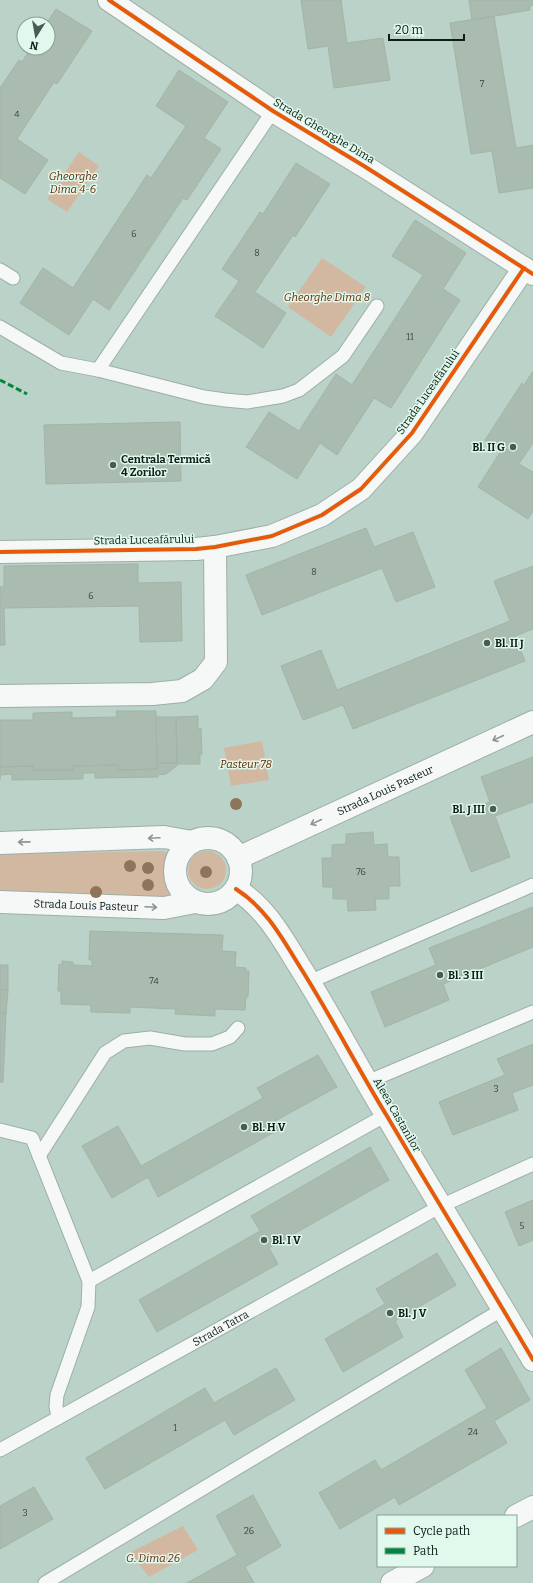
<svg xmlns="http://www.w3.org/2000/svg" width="533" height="1583" viewBox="0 0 533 1583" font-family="Bitter,serif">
	<rect width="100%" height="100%" fill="#bad2c7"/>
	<!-- green -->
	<path fill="#d3b8a1" d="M79,152l20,14 -32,46 -20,-13z
		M322,258l44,29 -35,50 -43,-30z
		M262,741l7,39 -38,6 -7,-38z
		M188 870a19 19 0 1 1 38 0a19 19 0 1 1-38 0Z
		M164,851l5,4v39l-5,4 -164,-5v-39z
		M183,1526l15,24 -49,27 -20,-24z"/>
	<!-- building -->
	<path fill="#aabbb0" stroke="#a3b4a9" d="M301,0h40l6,43 36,-5 7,42 -56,8 -6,-42 -20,3z
		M469,0h64v5l-3,1v4l-58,10z
		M56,9l36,22 -35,53 -3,-2 -37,57 31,21 -23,34 -25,-16v-90l19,-28 3,2 9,-14h17v-24h-2z
		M494,16l22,132 17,-3v43l-34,5 -7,-42 -21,3 -21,-131z
		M179,70l49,32 -24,36 17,11 -34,51 -4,-2 -74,112 -16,-11 -24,36 -49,-32 23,-35 30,20 74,-113 4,3 35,-52 -30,-20z
		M296,163l34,21 -35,53 -2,-2 -38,57 31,21 -23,35 -48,-32 24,-35 -17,-12 38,-57 3,2z
		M415,220l51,33 -23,36 17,11 -69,108 -17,-10 -37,57 -17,-12 -23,36 -51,-32 23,-35 30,19 37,-57 16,11 71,-110 -31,-19z
		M533,371v72l-14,21 14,8v39l-5,8 -50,-32 23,-36 -16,-11 37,-57 2,2z
		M180,422l1,59 -135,3 -2,-59z
		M366,528l8,19 39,-15 22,55 -39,15 -14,-34 -120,47 -16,-40z
		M138,564v19l43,-1 1,59 -42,1 -1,-36 -135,2 1,37h-5v-58h4v-21z
		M533,566v63l-18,7 10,25 -172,68 -10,-24 -40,15 -22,-54 40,-16 16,40 173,-69 -16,-40z
		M116,711h40l1,58 -39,1v-5l-45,1v4h-40v-4l-33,1v-47h33v-7l39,-1v6l45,-1z
		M198,716v13l3,-1 1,26h-2v10h-21l-13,10 -9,1 1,2 -63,1v-5h-12v6l-71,1v-6l-12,1v5v-13l33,-1v4h40v-4l45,-1v5l39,-1v-6h20l-1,-46z
		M156,717h20l1,46h-20z
		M533,757v45l-38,14 15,41 -39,15 -21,-55 40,-15 -9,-25z
		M373,832l1,13 13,-1 1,13h11l1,29h-11v13h-14l1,11 -28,1 -1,-12h-14v-12h-10l-1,-29h10v-13l14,-1v-10z
		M533,907v40l-90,37 6,16 -64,27 -14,-35 65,-27 -7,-17z
		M90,931l133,4 -1,16 14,1 -1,15 11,1v3h3l-1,26h-2l-1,13 -30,-1v7l-40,-2 1,-5 -46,-2v6l-39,-1v-7l-30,-1v-13h-3l1,-27 3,1v-4l11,1v3l19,1v-6h-3z
		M0,965h8v25h-8z
		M0,990h8l-2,23 -6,-1z
		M0,1012l6,1 -3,69h-3z
		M533,1044v41l-21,8 6,17 -65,25 -14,-33 66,-27 -8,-16z
		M318,1055l19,32 -62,34 5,8 -122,68 -10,-20 -36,21 -30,-52 36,-20 23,40 122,-68 -6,-10z
		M370,1147l19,33 -120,68 9,16 -121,68 -18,-32 121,-69 -9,-15z
		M533,1200v40l-14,6 -14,-34z
		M437,1253l19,32 -61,36 8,16 -60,35 -18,-33 60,-35 -9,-15z
		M501,1348l29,52 -36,21 13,22 -108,62 -4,-8 -55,32 -21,-36 56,-33 6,10 106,-62 -22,-38z
		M276,1368l19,32 -61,35 -9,-15 -120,69 -19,-31 119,-70 9,15z
		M34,1487l19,32 -53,30v-43z
		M253,1495l28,51 -36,21 9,16h-67l50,-28 -21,-39z"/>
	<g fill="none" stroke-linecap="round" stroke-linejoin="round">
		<defs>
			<g id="lane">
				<path d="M273,111l-175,259 106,27 21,3 22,2 36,-6 16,-6 44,-34 34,-50"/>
				<path d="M0,270l13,8"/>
				<path d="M0,327l61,36 37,7"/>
				<path d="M309,982l224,-97"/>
				<path d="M367,1082l166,-70"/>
				<path d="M0,1130l32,8 57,143 -1,26 -31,88 -1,11 2,12"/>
				<path d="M39,1156l66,-103 19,-12 26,-3 35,6h27l18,-7 8,-9"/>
				<path d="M89,1281l297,-166"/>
				<path id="s1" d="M0,1450l441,-244 92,-42"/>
				<path d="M45,1583l458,-274"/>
			</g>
			<g id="street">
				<path d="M109,0l164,111 91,55 169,108"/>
				<path d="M0,552l196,-3 19,-2 57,-11 50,-21 39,-26 51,-56 112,-165"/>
				<path d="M0,696l152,-2 30,-3 21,-12 13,-17 -1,-115"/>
				<circle cx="208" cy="871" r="33"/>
				<path d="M0,843l164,-6 28,5"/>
				<path id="s2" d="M238,858l295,-136"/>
				<path d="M236,889c30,19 46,49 64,78 31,49 57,100 87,149 48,82 98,162 146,244"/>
				<path id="s3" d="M0,902l164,6 31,-6"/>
				<path d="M516,1516l17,-9"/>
				<path d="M392,1583l31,-17"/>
			</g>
		</defs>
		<!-- lane casing -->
		<use href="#lane" stroke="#9cafa6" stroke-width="15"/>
		<!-- street casing -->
		<use href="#street" stroke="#9cafa6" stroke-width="24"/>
		<!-- lane -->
		<use href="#lane" stroke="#f5f8f7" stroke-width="13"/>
		<!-- street -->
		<use href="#street" stroke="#f5f8f7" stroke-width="22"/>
		<!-- quiet -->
		<path stroke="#00873e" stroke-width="3" stroke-dasharray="6 3" stroke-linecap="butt" d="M0,380l27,14"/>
		<defs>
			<path id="cycleway" d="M109,0l164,111 91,55 169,108
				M0,552l196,-3 19,-2 57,-11 50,-21 39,-26 51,-56 112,-165
				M236,889c30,19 46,49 64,78 31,49 57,100 87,149 48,82 98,162 146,244"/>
		</defs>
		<!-- cycleway casing -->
		<use href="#cycleway" stroke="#e1f8ed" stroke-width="6"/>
		<!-- cycleway -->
		<use href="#cycleway" stroke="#e8590c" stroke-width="4"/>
	</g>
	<!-- trees -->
	<g fill="#8d745a">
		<circle cx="236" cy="804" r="6"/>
		<circle cx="130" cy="866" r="6"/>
		<circle cx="148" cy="868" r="6"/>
		<circle cx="206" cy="872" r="6"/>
		<circle cx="148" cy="885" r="6"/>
		<circle cx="96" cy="892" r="6"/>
	</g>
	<!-- one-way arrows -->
	<defs><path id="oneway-shaft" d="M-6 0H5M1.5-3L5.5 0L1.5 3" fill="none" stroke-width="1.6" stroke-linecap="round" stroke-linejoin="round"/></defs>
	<g stroke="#8c9592">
		<use href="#oneway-shaft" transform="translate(498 738) rotate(155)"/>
		<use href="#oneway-shaft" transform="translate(316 822) rotate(155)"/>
		<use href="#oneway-shaft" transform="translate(154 838) rotate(177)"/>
		<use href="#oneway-shaft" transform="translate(24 842) rotate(179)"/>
		<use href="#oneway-shaft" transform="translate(151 907) rotate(3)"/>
	</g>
	<!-- markers -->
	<g fill="#485c54" stroke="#e1f8ed" stroke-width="1.5">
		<circle cx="513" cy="447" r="4"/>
		<circle cx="113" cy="465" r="4"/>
		<circle cx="487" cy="643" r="4"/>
		<circle cx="493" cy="809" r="4"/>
		<circle cx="440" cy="975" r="4"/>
		<circle cx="244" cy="1127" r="4"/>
		<circle cx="264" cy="1240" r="4"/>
		<circle cx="390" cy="1313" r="4"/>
	</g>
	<g text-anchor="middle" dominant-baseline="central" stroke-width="3" stroke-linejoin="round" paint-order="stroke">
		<!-- number labels -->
		<g font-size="9" fill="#35473f">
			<text x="482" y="84">7</text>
			<text x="17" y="114">4</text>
			<text x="134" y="234">6</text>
			<text x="257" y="253">8</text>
			<text x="410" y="337">11</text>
			<text x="314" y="572">8</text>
			<text x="91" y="596">6</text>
			<text x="361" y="872">76</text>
			<text x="154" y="981">74</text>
			<text x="496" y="1089">3</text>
			<text x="522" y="1226">5</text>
			<text x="175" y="1428">1</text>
			<text x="473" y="1432">24</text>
			<text x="25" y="1513">3</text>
			<text x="249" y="1531">26</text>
		</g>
		<!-- street labels -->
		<g font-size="11" fill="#0b1d16" stroke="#e1f8ed">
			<text transform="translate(324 131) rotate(31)">Strada Gheorghe Dima</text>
			<text transform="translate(428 392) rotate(-55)">Strada Luceafărului</text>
			<text transform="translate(144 540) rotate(-1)">Strada Luceafărului</text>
			<text stroke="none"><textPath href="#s2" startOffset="162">Strada Louis Pasteur</textPath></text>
			<text stroke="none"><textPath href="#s3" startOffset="86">Strada Louis Pasteur</textPath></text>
			<text transform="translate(397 1115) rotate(60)">Aleea Castanilor</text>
			<text stroke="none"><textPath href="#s1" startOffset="252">Strada Tatra</textPath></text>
		</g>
		<!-- park labels -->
		<g font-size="11" font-style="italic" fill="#682700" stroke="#e1f8ed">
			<text x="73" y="176">Gheorghe<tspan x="73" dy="13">Dima 4-6</tspan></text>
			<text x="327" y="297">Gheorghe Dima 8</text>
			<text x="246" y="764">Pasteur 78</text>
			<text x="153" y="1558">G. Dima 26</text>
		</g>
		<!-- poi labels -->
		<g font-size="11" font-weight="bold" fill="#0b1d16" stroke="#e1f8ed" text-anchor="start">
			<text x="505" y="447" text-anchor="end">Bl. II G</text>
			<text x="121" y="459">Centrala Termică<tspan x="121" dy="13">4 Zorilor</tspan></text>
			<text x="495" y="643">Bl. II J</text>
			<text x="485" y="809" text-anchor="end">Bl. J III</text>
			<text x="448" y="975">Bl. 3 III</text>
			<text x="252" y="1127">Bl. H V</text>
			<text x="272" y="1240">Bl. I V</text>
			<text x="398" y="1313">Bl. J V</text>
		</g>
	</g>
	<!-- legend -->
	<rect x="377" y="1515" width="140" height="52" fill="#e1f8ed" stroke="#8ba097"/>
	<rect x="385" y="1528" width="20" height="6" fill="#e8590c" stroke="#8ba097"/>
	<text x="413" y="1535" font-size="12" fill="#0b1d16">Cycle path</text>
	<rect x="385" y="1548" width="20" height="6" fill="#00873e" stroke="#8ba097"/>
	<text x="413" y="1555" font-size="12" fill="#0b1d16">Path</text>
	<!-- north arrow -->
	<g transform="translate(36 36) rotate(191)"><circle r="19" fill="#e1f8ed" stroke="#8ba097"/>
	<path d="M0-3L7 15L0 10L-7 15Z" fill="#485c54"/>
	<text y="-6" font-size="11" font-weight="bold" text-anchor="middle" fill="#0b1d16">N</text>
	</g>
	<!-- scale -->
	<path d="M389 34v6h75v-6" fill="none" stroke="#0b1d16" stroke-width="2"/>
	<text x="395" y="34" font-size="12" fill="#0b1d16" stroke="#e1f8ed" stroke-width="3" paint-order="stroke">20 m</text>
</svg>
